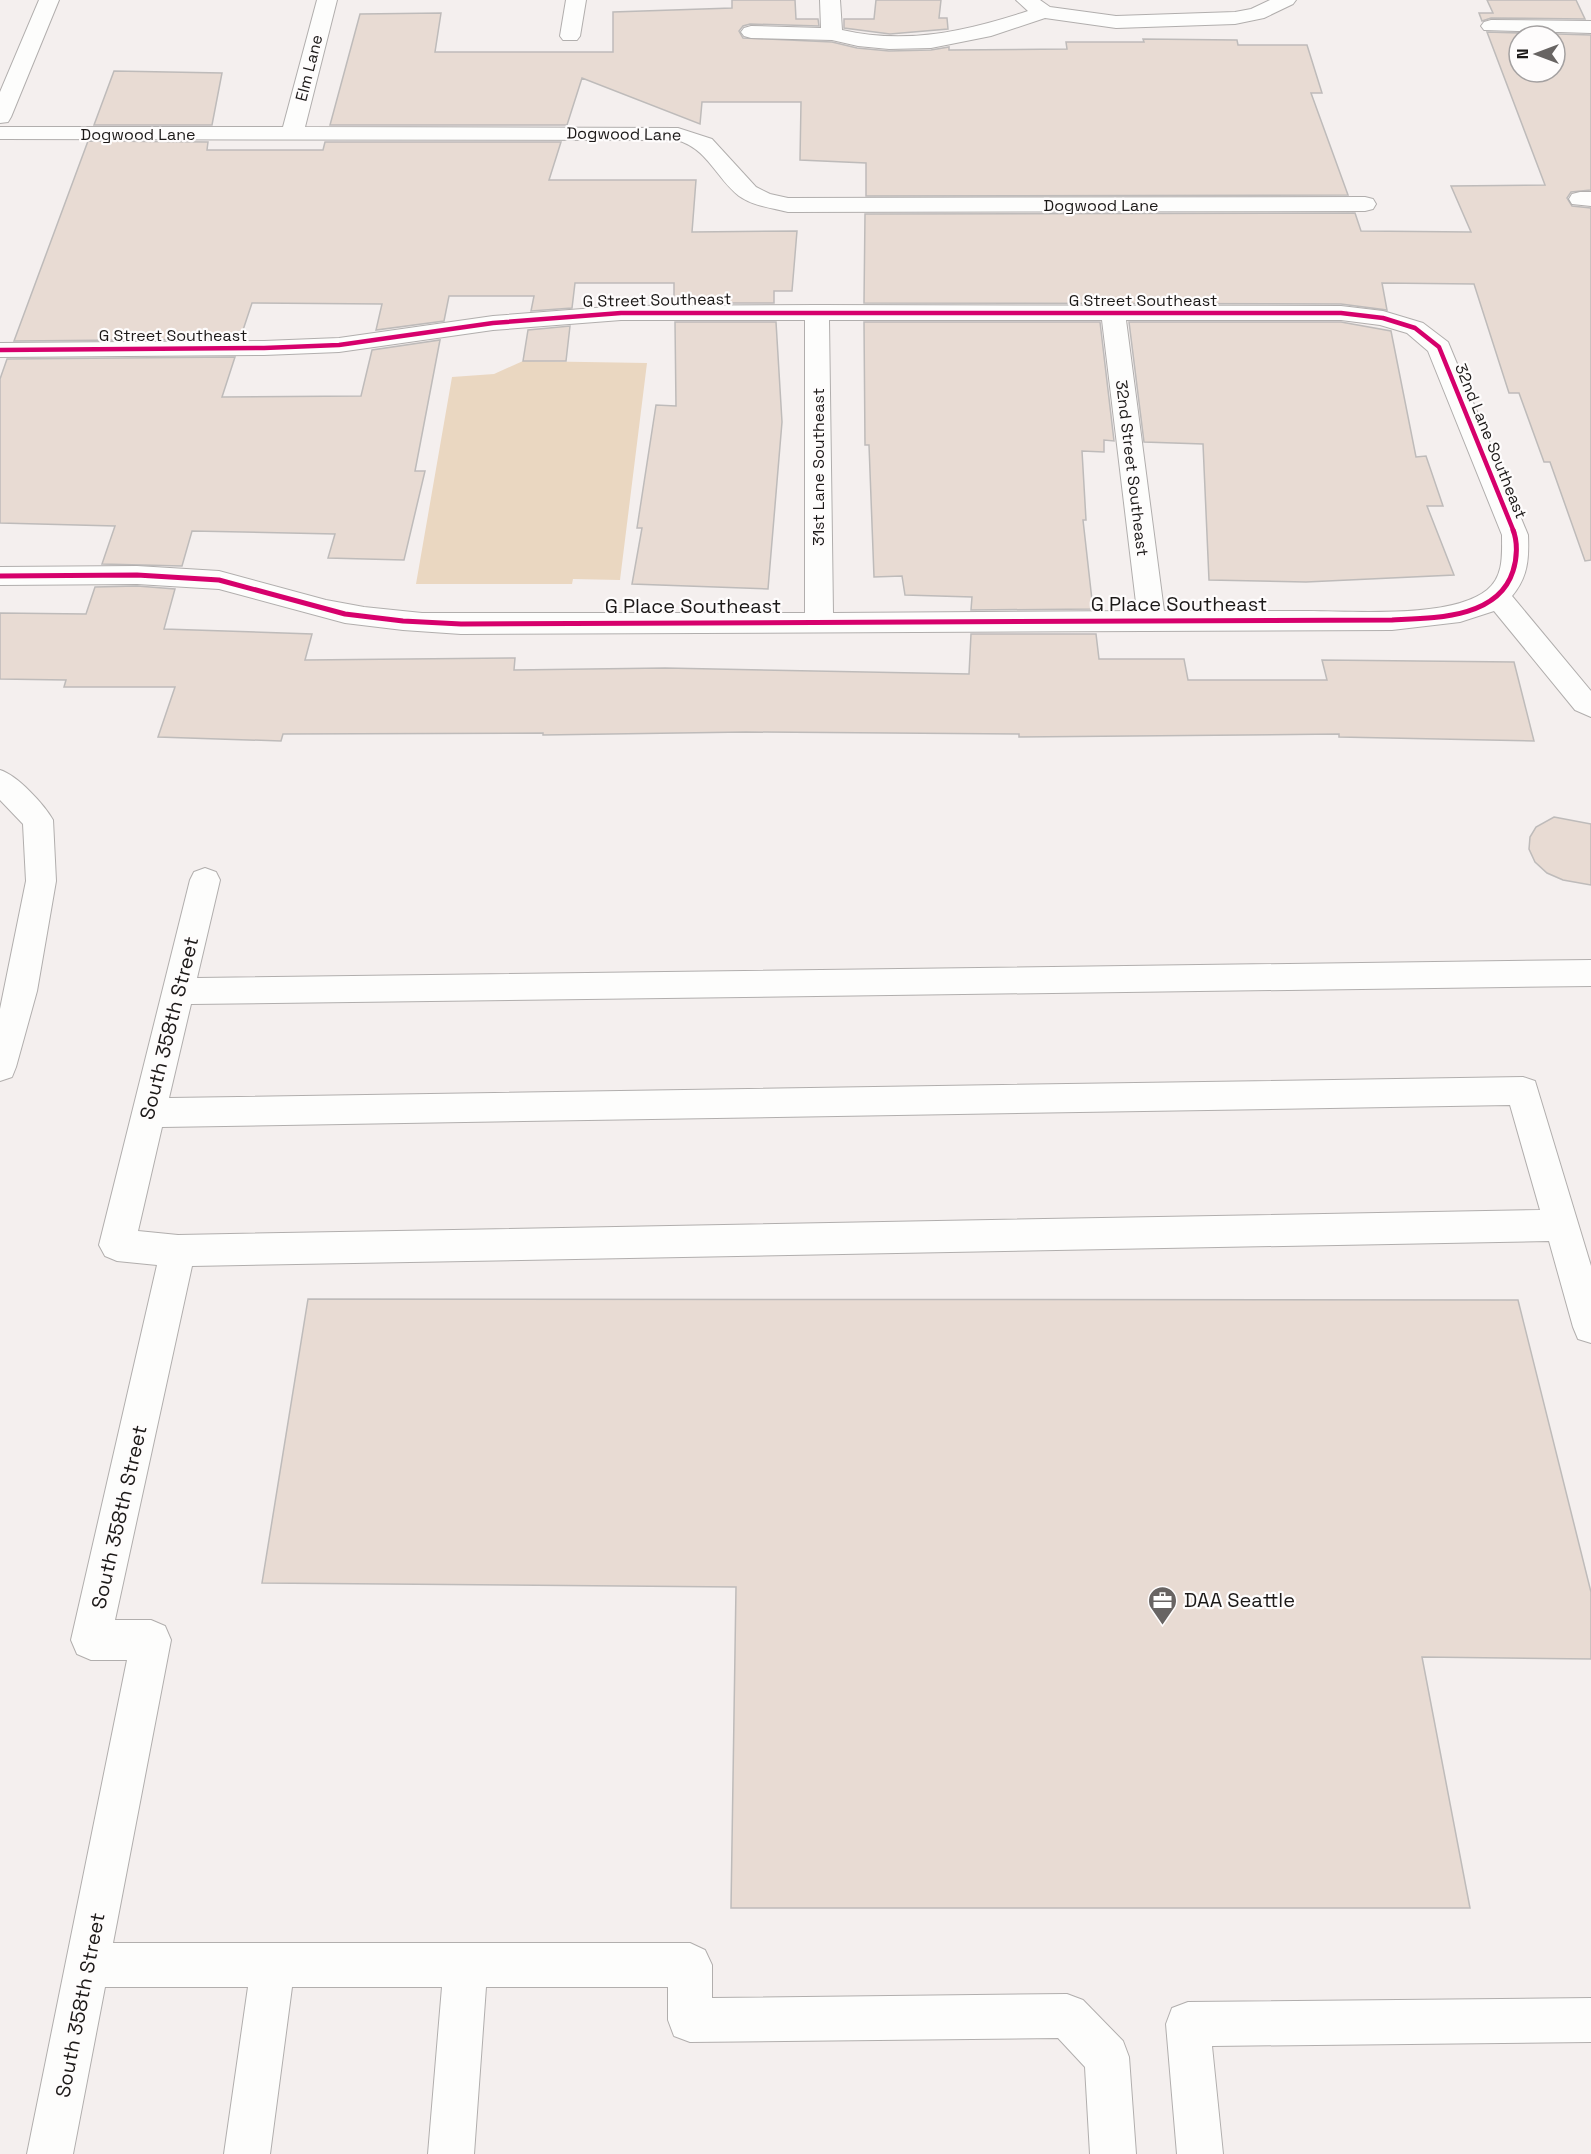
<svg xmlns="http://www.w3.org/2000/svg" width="1591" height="2154" viewBox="0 0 1591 2154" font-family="'Space Grotesk',sans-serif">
	<rect width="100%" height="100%" fill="#f4efee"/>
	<!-- green -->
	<path fill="#ead7c1" d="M523,361l124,2 -27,217 -47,-1 -1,5h-156l36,-207 42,-3z"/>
	<!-- building -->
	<path fill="#e8dbd3" stroke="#bebbba" stroke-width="1.5" fill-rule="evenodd" d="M732,0h63l1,19h22l1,7 -69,-2 -7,2 -4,5 4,7 89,4 25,6 32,3 42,-1 18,-3v3l118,-1 -1,-7h78l-1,-3 94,1 1,5h69l15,48h-11l37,102 -482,1v-33l-66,-3 1,-58h-99l-2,22 -118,-46 -15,47h-237l30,-111 81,-1 -6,39h178v-40l119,-4z
		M876,0h65l-2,18h8l1,11 -58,5 -46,-6v-9h30z
		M1487,0h89l9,19 -94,-1 -9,3 -3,-8h14z
		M1487,32l104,3v155l-20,2 -4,6 5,8 19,2v352l-6,1 -35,-99h-6l-25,-69h-10l-35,-109 -92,-1 5,27 -46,-6 -477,-1 1,-89 490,-1 6,18 110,1 -20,-46 94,-1zM1519,36h36v36h-36z
		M114,71l108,2 -10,52h-118z
		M88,141l120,1 -1,8h116l2,-8h236l-12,38h147l-4,52 105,-1 -5,60h-18v12h-100v-20h-99l-3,25 -41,3 3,-15h-85l-5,25 -68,9 6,-26 -130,-1 -12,36 -226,2z
		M675,322h101l6,100 -14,167 -136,-5 10,-56h-5l19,-123 20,1z
		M864,322h236l14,119 -10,-1v12l-22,-1 4,69h-3l10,89 -122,1 1,-13 -67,-2 -3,-19 -28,1 -5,-132h-4z
		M1129,322h212l50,9 25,126 10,-1 17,50h-16l27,69 -148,7 -97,-2 -6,-136 -59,-2z
		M570,326l-4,35h-43l5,-31z
		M440,340l-25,131h10l-21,89 -76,-2 7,-24 -143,-3 -10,35 -80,-2 13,-38 -115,-3v-144l7,-20 228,-2 -13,40 139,-1 11,-46z
		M137,586l38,3 -11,40 148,5 -7,26 210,-2 -1,12 151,-2 304,6 2,-40h125l3,25h85l4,21h139l-5,-20 192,2 20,79 -195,-4v-3l-320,3v-3l-273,-2 -203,3v-2l-260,1 -2,7 -123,-4 17,-50h-111l2,-7 -66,-1v-66l86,1 9,-27z
		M1554,817l37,7v61l-28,-5 -16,-7 -12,-11 -6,-13 1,-12 6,-10z
		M308,1299l1210,1 73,292v67l-169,-2 48,251h-739l5,-321 -474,-4z"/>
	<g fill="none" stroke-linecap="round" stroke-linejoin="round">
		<defs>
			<path id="minor" d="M39,0h20l-48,117 -3,5 -8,1v-31z
				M317,0h20l-32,127 373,1 34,11 44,48 14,7 18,4 577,-1 8,2 3,5 -3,5 -8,2 -577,1c-16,-4 -35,-6 -49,-16 -23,-18 -31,-47 -62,-56l-677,-1v-12h283z
				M566,0h20l-6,36 -3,4h-14l-3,-4z
				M820,0h20l2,30c64,15 125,1 186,-19l-12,-11h24l10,7 66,9 119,-4 16,-3 19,-9h26l-3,4 -29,14 -29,6 -119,4 -71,-10 -54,18 -60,12 -42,1 -31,-3 -26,-6 -81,-2 -7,-2 -3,-4 3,-4 7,-2 70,2z
				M1491,20l100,1v12l-107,-3 -3,-4 3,-4z
				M1580,192h11v14l-19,-2 -3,-5 3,-5z
				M817,305l524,1 42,5 40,12 25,19 80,193c1,24 0,42 -16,61l79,95v26l-16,-7 -81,-99 -34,11 -68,8 -931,4 -58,-4 -58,-7 -126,-34 -82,-5 -137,1v-18l137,-1 82,5 107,29 38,7 58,6h383v-293h-184l-128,10 -154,22 -75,3 -264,2v-14l264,-2 75,-3 154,-22 128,-10zM829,320h273l35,291 -304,2zM1126,320h215l39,5 27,8 21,18 74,184c0,20 2,41 -15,55 -36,29 -134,21 -180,21 -48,0 -95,0 -143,0z
				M0,770c17,5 44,34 53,50l3,61 -19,110 -21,76 -4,10 -12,4v-72l26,-128 -3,-57 -23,-24z
				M205,868l11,4 4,8 -23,98 1394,-18v26l-1400,18 -22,94 1354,-21 12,4 56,185v77l-13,-4 -5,-12 -24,-86 -1357,25 -77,354h36l14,6 6,14 -58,303h577l15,7 7,15v33l355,-4 16,6 40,41 6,16 7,97h-46l-5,-87 -27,-29 -368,4 -16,-6 -6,-16v-33h-182l-12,167h-46l14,-167h-150l-22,167h-46l24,-167h-143l-32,167h-46l100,-494h-36l-14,-6 -6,-14 86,-375 -40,-4 -12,-5 -6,-11 91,-365 4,-8zM1510,1105l30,105 -1362,25 -40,-4 24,-104z
				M1591,1998v44l-379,4 11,108h-46l-11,-130 6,-16 16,-6z"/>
		</defs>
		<!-- minor casing -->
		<use href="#minor" stroke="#b1aead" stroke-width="2"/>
		<!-- minor -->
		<use href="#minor" fill="#fdfdfc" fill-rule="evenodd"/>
		<defs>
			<path id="cycleway-far1" d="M0,350l264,-2 75,-3 154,-22 128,-10h720l42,5 32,10 24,19 75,185"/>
			<path id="cycleway" d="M0,576l137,-1 82,5 126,34 58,7 58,3 931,-4c41,-2 106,-1 121,-49 4,-12 5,-29 0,-41"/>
		</defs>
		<!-- cycleway-far1 casing -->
		<use href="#cycleway-far1" stroke="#fefcfc" stroke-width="7"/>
		<!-- cycleway casing -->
		<use href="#cycleway" stroke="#fefcfc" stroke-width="9"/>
		<!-- cycleway-far1 -->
		<use href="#cycleway-far1" stroke="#d6006c" stroke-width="4.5"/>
		<!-- cycleway -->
		<use href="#cycleway" stroke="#d6006c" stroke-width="5"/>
	</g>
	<!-- icons -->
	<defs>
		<symbol id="office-pin" viewBox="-11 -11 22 30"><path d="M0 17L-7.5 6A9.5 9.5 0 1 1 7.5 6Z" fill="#686463" stroke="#fefcfc"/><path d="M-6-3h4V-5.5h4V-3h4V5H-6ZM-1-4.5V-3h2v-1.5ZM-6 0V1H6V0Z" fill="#fff"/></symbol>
	</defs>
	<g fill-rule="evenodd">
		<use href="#office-pin" x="1146" y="1584" width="33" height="45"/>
	</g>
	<g text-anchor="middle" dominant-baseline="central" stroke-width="4.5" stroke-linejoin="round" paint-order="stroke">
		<!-- far-street labels -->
		<g font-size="16" fill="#1c1918" stroke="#fefcfc">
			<text transform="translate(309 68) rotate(-76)">Elm Lane</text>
			<text x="138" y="134">Dogwood Lane</text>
			<text transform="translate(624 134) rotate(1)">Dogwood Lane</text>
			<text x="1101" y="205">Dogwood Lane</text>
			<text transform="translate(657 300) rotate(-1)">G Street Southeast</text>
			<text x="1143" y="300">G Street Southeast</text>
			<text x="173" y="335">G Street Southeast</text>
			<text transform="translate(1491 441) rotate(68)">32nd Lane Southeast</text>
			<text transform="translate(818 467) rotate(-90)">31st Lane Southeast</text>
			<text transform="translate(1132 468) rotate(83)">32nd Street Southeast</text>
		</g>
		<!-- street labels -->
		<g font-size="20" fill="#1c1918" stroke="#fefcfc">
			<text x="1179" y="604">G Place Southeast</text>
			<text x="693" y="606">G Place Southeast</text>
			<text transform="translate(169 1028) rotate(-76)">South 358th Street</text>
			<text transform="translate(119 1517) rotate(-77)">South 358th Street</text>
			<text transform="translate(80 2005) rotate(-79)">South 358th Street</text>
		</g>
		<!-- poi labels -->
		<g font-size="20" fill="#1c1918" stroke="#fefcfc" text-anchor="start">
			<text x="1184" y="1600">DAA Seattle</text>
		</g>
	</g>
	<!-- north arrow -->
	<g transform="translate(1537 54) rotate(270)"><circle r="28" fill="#fefcfc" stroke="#a4a1a1" stroke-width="1.5"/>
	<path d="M0-4.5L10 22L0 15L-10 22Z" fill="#686463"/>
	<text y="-9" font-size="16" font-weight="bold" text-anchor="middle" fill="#1c1918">N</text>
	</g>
</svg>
